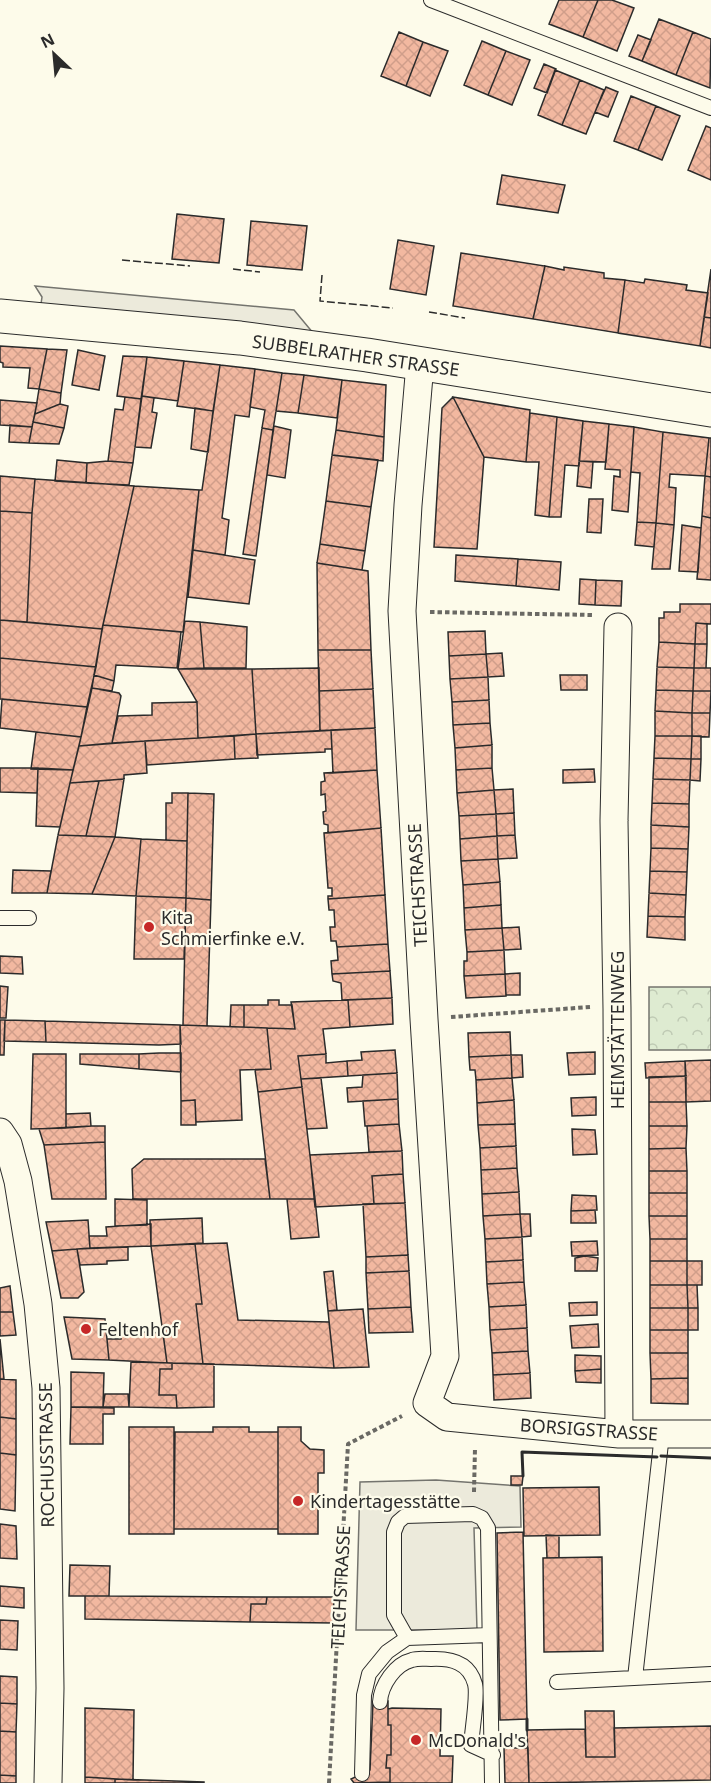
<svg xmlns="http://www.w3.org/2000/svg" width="711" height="1783" viewBox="0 0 711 1783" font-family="'Noto Sans',sans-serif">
	<defs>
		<pattern id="park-crowns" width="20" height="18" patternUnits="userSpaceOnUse" patternTransform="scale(1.5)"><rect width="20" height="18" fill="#deebd1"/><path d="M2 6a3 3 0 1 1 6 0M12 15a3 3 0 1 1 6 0" fill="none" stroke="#bfcab4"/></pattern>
		<pattern id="building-cross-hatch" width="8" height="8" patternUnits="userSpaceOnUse" patternTransform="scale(1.5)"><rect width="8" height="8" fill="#f2b8a0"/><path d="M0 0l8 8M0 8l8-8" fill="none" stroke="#d09e8a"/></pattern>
	</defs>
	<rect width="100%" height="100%" fill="#fdfbea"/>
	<!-- park -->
	<path fill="url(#park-crowns)" stroke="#74746e" stroke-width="1.5" d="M649,987h62v63h-62z"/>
	<!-- parking -->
	<path fill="#eceadb" stroke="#74746e" stroke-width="1.5" d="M35,286l259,24 20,24 -273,-30 1,-7z
		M436,1480l84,6 1,41 -47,1 3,102h-121l4,-148z"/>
	<!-- building -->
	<path fill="url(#building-cross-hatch)" stroke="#2b2b2b" stroke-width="1.5" d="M559,0h39l-15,37 -34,-13z
		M598,0h14l22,8 -17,43 -34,-14z
		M659,19l34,13 -17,43 -34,-14z
		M399,32l24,10 -17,44 -25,-10z
		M693,32l18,7 -1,49 -34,-13z
		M638,35l13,5 -9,21 -13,-5z
		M482,41l24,10 -18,44 -24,-10z
		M423,42l25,9 -18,45 -24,-10z
		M506,51l24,9 -18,45 -24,-10z
		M544,64l12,5 -9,24 -13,-5z
		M555,70l25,10 -18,45 -24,-10z
		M580,80l24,10 -18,44 -24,-9z
		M606,87l12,5 -10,25 -13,-5z
		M631,96l25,10 -18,44 -24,-9z
		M656,106l24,10 -18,44 -24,-10z
		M706,126l5,2v52l-23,-10z
		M502,175l63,10 -7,28 -61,-9z
		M177,214l47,5 -5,44 -47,-4z
		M251,221l56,5 -5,44 -55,-5z
		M398,240l36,6 -8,49 -36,-6z
		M461,253l84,13 -12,53 -80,-13z
		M545,266l19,4v-3l40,6v5l21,2 -7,53 -85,-14z
		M711,269v49l-7,-1z
		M645,279l42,6 -1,5 22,3 -8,53 -82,-13 7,-53 19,3z
		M704,317l7,1v30l-11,-2z
		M0,346l47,3 -8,40 -11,-1 2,-20 -27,-1v-4l-3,-1z
		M47,349l20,1 -6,43 -22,-4z
		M78,350l27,6 -6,34 -27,-5z
		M123,356l24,1 -6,42 -24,-3z
		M147,357l37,4 -6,40 -36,-5z
		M184,361l36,4 -7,46 -36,-5z
		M220,365l35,4 -6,48 -14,-2 -13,103 7,2 -4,35 -32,-5 6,-60h3z
		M255,369l27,4 -9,57 -11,-2 3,-18 -15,-3z
		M282,373l22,2 -6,38 -22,-2z
		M304,375l38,5 -5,38 -39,-5z
		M342,380l44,5 -2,52 -48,-7z
		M39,389l22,4 -1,11 -25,10z
		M142,396l12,2 -2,14 5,1 -6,35 -16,-1z
		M125,397l16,2 -8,64 -25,-2 7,-52 8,1z
		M453,397l31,60 -7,92 -43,-2 8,-139z
		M453,397l77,13 -4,52 -42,-5z
		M0,400l37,3 -5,24 -32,-2z
		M60,404l8,2 -4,22 -31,-6 2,-8z
		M195,408l18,3 -5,41 -17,-3z
		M530,413l27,4 -8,100 -14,-2 4,-53h-13z
		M557,417l26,4 -4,45 -14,-1 -4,52h-12z
		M583,421l26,3 -3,38 -27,-1z
		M33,422l31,6 -5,16 -30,-1z
		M609,424l25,3 -6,85 -16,-2 2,-34 6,1v-7l-15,-1z
		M10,425l22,2 -3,16 -20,-1z
		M274,426l17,4 -6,48 -18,-3z
		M634,427l29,5 -7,91 -19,-1 3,-49 -9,-1z
		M262,428l11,2 -17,126 -13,-2z
		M336,430l48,7 -1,24 -51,-6z
		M663,432l46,6 -4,38 -35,-2 -1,13 7,1 -2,37 -18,-2z
		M709,438h2v39l-6,-1z
		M332,455l46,5 -7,47 -45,-6z
		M57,460l30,3 -1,20 -31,-2z
		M108,461l25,2 -4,22 -43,-2 1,-20z
		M579,461l14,1 -2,26 -14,-2z
		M0,476l35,3 -3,34 -32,-2z
		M705,476l6,1v41l-9,-2z
		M35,479l99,7 -32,143 -75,-7 5,-109z
		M134,486l65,4 -16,142 -80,-7z
		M589,499h14l-2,34 -14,-1z
		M326,501l45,6 -6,44 -45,-7z
		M0,511l32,2 -5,109 -27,-2z
		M702,516l9,2v62l-14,-1z
		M637,522l19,1 -2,24 -19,-2z
		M656,523l18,2 -4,44h-18z
		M682,525l19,3 -3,44 -19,-1z
		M320,544l45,7 -3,19 -45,-7z
		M193,550l62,10 -6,44 -61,-7z
		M456,555l62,4 -2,27 -61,-5z
		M518,559l43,3 -2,28 -43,-4z
		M317,563l51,8 3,79h-53z
		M580,579l16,1 -1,25 -16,-1z
		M596,580l26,1 -1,25 -26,-1z
		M680,604h31v20l-15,-1 -1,21 -36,-2v-24h5v-6h16z
		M0,620l102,9 -6,38 -96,-9z
		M185,621l15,1 4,46 -26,1z
		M200,622l47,5 -1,41h-42z
		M696,623l11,1v20h-12z
		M103,625l78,7 -4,36 -61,-3 -2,16 -20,-6z
		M485,631l1,23 -37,2 -1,-24z
		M659,642l36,2 -1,24 -37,-1z
		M695,644h12l-1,24h-12z
		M318,650h53l2,39 -54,2z
		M502,653l2,23 -16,1 -2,-23z
		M486,654l2,23 -38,2 -1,-23z
		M0,658l96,9 -9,40 -87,-8z
		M657,667l37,1 -1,23 -37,-1z
		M319,668l1,63 -64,3 -4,-65z
		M694,668h17v23h-18z
		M178,669h74l4,65 -58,4 -1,-36z
		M94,675l20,6 -2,10 -20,-3z
		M560,675h27v15h-26z
		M488,677l1,23 -37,2 -2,-23z
		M92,688l27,5 2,3 -9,47 -33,3z
		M373,689l2,39 -55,3 -1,-40z
		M656,690l37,1 -1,22 -37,-2z
		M693,691h18l-1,22h-18z
		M2,699l85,8 -6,30 -81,-9z
		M489,700l1,23 -37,2 -1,-23z
		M197,702l1,36 -86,5 6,-27 34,-1v-12z
		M655,711l37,2v23h-37z
		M692,713h18l-1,24 -17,-1z
		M490,723l2,22 -37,3 -2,-23z
		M375,728l2,42 -44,3 -2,-43z
		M331,730l1,19h-7v3l-68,3 -1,-21z
		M36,732l45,5 -8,33 -42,-1z
		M256,734l2,24 -23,1 -1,-23z
		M234,736l1,23 -88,6 -2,-24z
		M655,736h37l-1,23 -37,-1z
		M692,736h9v23h-10z
		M145,741l2,32 -23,2v4l-54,4 9,-37z
		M492,745v23l-36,2 -1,-22z
		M654,758l37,1 -1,21 -37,-1z
		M691,759h10l-1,22 -10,-1z
		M0,768h38l-1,25 -37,-1z
		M38,768l35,2 -13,57 -24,-1z
		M492,768l2,22 -37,3 -1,-23z
		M594,769l1,13 -32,1v-13z
		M377,770l4,58 -53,5v-8l-4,-1 -1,-12 3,-1 -1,-17 -4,1v-13l4,-1 -1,-8z
		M124,779l-9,58 -29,-1 13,-55z
		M653,779l37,1 -1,24 -37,-1z
		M99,781l-13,55 -28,-1 12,-52z
		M513,789l1,24 -18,1 -2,-24z
		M494,790l2,24 -37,2 -2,-23z
		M172,793h16l-1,48 -21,-1v-37h6z
		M188,793l26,1 -3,106 -25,-2z
		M652,803l37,1v23l-38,-2z
		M514,813l1,22 -18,1 -1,-22z
		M496,814l1,22 -37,3 -1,-23z
		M651,825l38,2 -1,22 -37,-1z
		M381,828l4,67 -57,4v-3h4v-8h-4l-4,-55z
		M58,835l57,2 -23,57 -45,-1z
		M515,835l2,23 -19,1 -1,-23z
		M497,836l1,23 -37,2 -1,-22z
		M115,837l26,2 -5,57 -44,-2z
		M141,839l46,2 -1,57 -50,-2z
		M651,848l37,1 -1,23 -37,-1z
		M498,859l2,23 -37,3 -2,-24z
		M13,870l38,1 -4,22h-35z
		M650,871l37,1 -1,23 -37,-2z
		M500,882l1,23 -37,3 -1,-23z
		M649,893l37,2 -1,22 -37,-1z
		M385,895l3,49 -51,3 -1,-6h-5l-1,-14h5l-1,-17h-5l-1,-11z
		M136,896l50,2 -2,61h-50z
		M186,898l25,2 -4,126 -24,-1z
		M501,905l1,23 -37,2 -1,-22z
		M648,916l37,1v23l-38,-3z
		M519,927l2,22 -17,1 -2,-22z
		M502,928l2,22 -37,2 -2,-22z
		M388,944l2,27 -58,3 -1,-13 7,-1 -1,-13z
		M504,950l1,24 -41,2v-15h3v-9z
		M0,956l22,1 1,17 -23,-1z
		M390,971l2,27 -50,2 -1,-17 -8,-2 -1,-7z
		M520,973v22h-14l-1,-21z
		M505,974l1,22 -40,2 -2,-22z
		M0,986l8,1 -2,31h-6z
		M392,998l1,26 -43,3 -2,-27z
		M268,1000h11v5h13l3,24 -51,-2v-22h24z
		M348,1000l2,27 -27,2 3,25 -28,2 4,31 -44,5 -3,-22 16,-1 -4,-41 28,1 -4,-27z
		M231,1005h13v22h-14z
		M0,1020h5l-1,35h-4z
		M5,1020l40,1 1,21 -42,-1z
		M45,1021l135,4 1,19 -22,1 -113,-3z
		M180,1025l87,3 4,41 -31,1 2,50 -46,2 -1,-22 -14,1z
		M510,1032l1,23 -42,2 -1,-24z
		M395,1050l2,23 -49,3 -1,-15 15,-1 -1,-8z
		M595,1052v22l-26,1 -2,-22z
		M159,1053h22v19l-42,-3v-15z
		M33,1054h33v74l-35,1z
		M80,1054h59v15l-59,-5z
		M326,1054v9l21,-2 1,15 -47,3 -3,-23z
		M511,1055l1,23 -36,2 -1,-10h-5l-1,-13z
		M511,1055h11l1,22 -11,1z
		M711,1060v41l-25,1 -1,-41z
		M685,1061l1,15 -40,2 -1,-15z
		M397,1073l1,26 -50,3 -1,-14 15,-1 1,-12z
		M686,1076v26h-37v-25z
		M321,1078l6,50 -20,1 -6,-50z
		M512,1078l2,22 -37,3 -1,-23z
		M302,1087l13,112h-45l-12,-107z
		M596,1097v18l-24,1 -1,-18z
		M398,1099l1,25 -34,2 -2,-25z
		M195,1100l1,25h-15v-24z
		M514,1100l1,24 -37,1 -1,-22z
		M649,1102h37l1,24h-38z
		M90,1113l1,13 -25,2v-14z
		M399,1124l3,27 -33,1 -2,-26z
		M515,1124l1,22 -36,2 -2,-23z
		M91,1126h14v16l-61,3 -5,-16z
		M649,1126h38l-1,22 -37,1z
		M572,1129l23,1 2,24 -24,1z
		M105,1142l1,57h-54l-8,-54z
		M516,1146l1,22 -36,2 -1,-22z
		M686,1148l1,23h-38v-22z
		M402,1151l1,23 -31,2 2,28 -59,3 -5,-52z
		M144,1159h121l5,40h-137l-1,-30z
		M517,1168l2,24 -37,2 -1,-24z
		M649,1171h38v22h-38z
		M403,1174l2,29 -31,1 -2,-28z
		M519,1192l1,22 -37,2 -1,-22z
		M649,1193h38v23h-38z
		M572,1195l24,1 1,14 -26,1z
		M115,1199l32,1v25l-32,1z
		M287,1199h28l4,38 -28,2z
		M405,1203l3,52 -42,2 -3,-53z
		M595,1210l1,13h-25v-12z
		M520,1214l2,23 -37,2 -2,-23z
		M520,1214h10l1,22 -9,1z
		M649,1216h38v23h-37z
		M202,1218l1,25 -52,3 -1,-26z
		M88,1220l2,28 -38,3 -6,-29z
		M151,1224v22l-61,2 -1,-12h18l-1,-9z
		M522,1237l1,23 -37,2 -1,-23z
		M650,1239h37v22h-37z
		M597,1241l1,14 -26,1 -1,-14z
		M227,1243l11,77 91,2 5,46 -131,-4 -7,-60h6l-7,-60z
		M195,1244l7,60h-6l7,60 -36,-1 -16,-117z
		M128,1247v13l-21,1v3l-27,1 -3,-16z
		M77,1249l7,43 -6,6h-17l-9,-47z
		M408,1255l1,16 -43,2v-16z
		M585,1256l13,2 -1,13h-22v-13z
		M523,1260l1,22 -37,2 -1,-22z
		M650,1261h37v24h-37z
		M687,1261h15v24h-15z
		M333,1271l4,39 -9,1 -4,-39z
		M409,1271l2,36 -43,2 -2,-36z
		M524,1282l2,23 -37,2 -2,-23z
		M650,1285h37l1,23h-38z
		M687,1285h10l1,23h-10z
		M10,1286l3,26h-13v-24z
		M597,1302v13l-27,1 -1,-13z
		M526,1305l1,23 -37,2 -1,-23z
		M411,1307l2,25 -44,1 -1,-24z
		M650,1308h38v22h-38z
		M688,1308h10v22h-10z
		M363,1309l6,58 -35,1 -6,-57z
		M0,1312h13l3,23 -16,1z
		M64,1317l41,2 4,41 -37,-1z
		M598,1324l1,23 -27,1 -2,-22z
		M527,1328l1,23 -36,2 -2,-23z
		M650,1330h38v23h-38z
		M121,1331l42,2 4,30 -58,-3 -2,-21h14z
		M0,1339l4,40h-4z
		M528,1351l2,22 -37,2 -1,-22z
		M650,1353h38v25l-37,1z
		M575,1355l26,1v13l-26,2z
		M131,1362l41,1v6h-12l-1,26h17l1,13 -48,-1z
		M172,1363l42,1v43l-37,1 -1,-13h-17l1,-26h12z
		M601,1369v14l-25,-1 -1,-11z
		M71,1372l33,1 -1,34h-32z
		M530,1373l1,25 -37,2 -1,-25z
		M688,1378v26l-37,-1v-24z
		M0,1379l16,1v39l-16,-2z
		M105,1394h23l1,13h-26z
		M71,1407l43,1v6h-11v30h-33z
		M0,1417l16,2v36l-16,-2z
		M129,1427h45v107h-45z
		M213,1427h36v5h29v97h-104l1,-97h38z
		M278,1427h23v14l9,8 14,1v23h-6v61h-40z
		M0,1453l16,2 -1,56 -15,-2z
		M511,1476h12l-1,9h-11z
		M599,1487l1,48 -76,1 -1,-48z
		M0,1524l16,2 1,33 -17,-1z
		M523,1532l4,187 -27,1 -3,-187z
		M546,1535l13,1v22h-12z
		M602,1557l1,94 -59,1 -1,-94z
		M70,1565l40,1 -1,30h-40z
		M0,1586l24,2v20l-24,-2z
		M85,1596h24l158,1 -1,7h-15l-1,18 -165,-3z
		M267,1597h67l-1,26 -83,-1 1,-18h15z
		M0,1620l18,1 -1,29 -17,-1z
		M0,1676l17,1v27l-17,-1z
		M388,1701v24h3v30h-4l-1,13h4v14l-36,1 -3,-4 19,-9 3,-68z
		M0,1703l17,1 -1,28 -16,-1z
		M85,1708l49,2 -1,70 -48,-3z
		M392,1708l49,1 -1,47h13l-1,27h-65l3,-1v-14h-4l1,-13h4v-30h-3v-16z
		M585,1711h29l1,46h-29z
		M711,1726v54l-182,3 -2,-53 58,-1 1,28h29l-1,-29z
		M0,1731l16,1v44l-16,-1z
		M504,1748h24l1,35h-24z
		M0,1775l16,1v7h-16z
		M85,1777l30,2v4h-30z
		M115,1779l89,3v1h-89z"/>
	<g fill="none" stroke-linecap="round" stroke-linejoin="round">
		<defs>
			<path id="service" d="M431,0l280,108
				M0,918h29
				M407,1638l-13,-23v-83l4,-10 7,-6 68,-2 9,4 6,10 4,255
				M635,1678l27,-244
				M557,1682l154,-8
				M380,1702c1,-17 15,-38 32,-42 6,-2 13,-1 19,-1 20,-1 38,3 44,25 3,12 -3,47 -4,61l22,10
				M362,1774l2,-79 5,-21 18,-22 20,-14 82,-3"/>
			<path id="minor" d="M420,364l-12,141 -6,106 22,408 21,337 -18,47 20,14 20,2 152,15h92
				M618,627l-4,194 3,188 2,425
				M0,1132l8,12 10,37 20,123 8,84 4,300 -2,95"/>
			<path id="tertiary" d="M0,316l240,22 127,17 344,55"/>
		</defs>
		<!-- service casing -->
		<use href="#service" stroke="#2b2b2b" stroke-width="16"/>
		<!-- minor casing -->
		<use href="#minor" stroke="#2b2b2b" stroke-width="29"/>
		<!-- tertiary casing -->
		<use href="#tertiary" stroke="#2b2b2b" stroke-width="35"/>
		<!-- path -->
		<path stroke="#6a6964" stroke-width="4" stroke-dasharray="4.5 3" stroke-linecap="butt" d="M430,612l163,3
			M451,1017l139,-10
			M474,1492l1,-44
			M329,1783l19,-339 54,-28"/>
		<!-- service -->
		<use href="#service" stroke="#fdfbea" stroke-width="14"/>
		<!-- minor -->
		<use href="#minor" stroke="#fdfbea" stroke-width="27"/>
		<!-- tertiary -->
		<use href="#tertiary" stroke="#fdfbea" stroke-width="33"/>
		<!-- fence -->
		<path stroke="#2b2b2b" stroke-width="1.5" stroke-dasharray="8 3" stroke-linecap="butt" d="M122,260l68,6
			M233,269l27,3
			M322,275l-2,26 73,7
			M429,312l36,6"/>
		<!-- wall -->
		<path stroke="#2b2b2b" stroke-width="3" d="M661,1456l50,2
			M523,1476l-1,-24 135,5
			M527,1719v11"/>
	</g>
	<!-- markers -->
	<g fill="#c62828" stroke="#fdfbea" stroke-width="2">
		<circle cx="149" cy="927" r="6"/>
		<circle cx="86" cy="1329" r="6"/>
		<circle cx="298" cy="1501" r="6"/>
		<circle cx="416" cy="1740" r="6"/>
	</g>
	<g text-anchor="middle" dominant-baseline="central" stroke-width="4.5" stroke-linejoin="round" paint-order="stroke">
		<!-- street labels -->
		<g font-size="18" fill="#2b2b2b" stroke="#fdfbea">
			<text transform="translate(356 355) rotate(8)">SUBBELRATHER STRASSE</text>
			<text transform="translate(417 885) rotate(-93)">TEICHSTRASSE</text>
			<text transform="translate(617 1030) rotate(-90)">HEIMSTÄTTENWEG</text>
			<text transform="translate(589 1429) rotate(4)">BORSIGSTRASSE</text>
			<text transform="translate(46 1455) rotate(-91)">ROCHUSSTRASSE</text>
			<text transform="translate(340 1587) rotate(-87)">TEICHSTRASSE</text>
		</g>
		<!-- poi labels -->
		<g font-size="18" fill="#2b2b2b" stroke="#fdfbea" text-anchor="start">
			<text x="161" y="917">Kita<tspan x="161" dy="21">Schmierfinke e.V.</tspan></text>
			<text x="98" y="1329">Feltenhof</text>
			<text x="310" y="1501">Kindertagesstätte</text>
			<text x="428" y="1740">McDonald's</text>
		</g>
	</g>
	<!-- north arrow -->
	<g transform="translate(54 54) rotate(334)" stroke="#fdfbea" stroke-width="4.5" paint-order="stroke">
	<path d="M0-4.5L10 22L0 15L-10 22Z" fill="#2b2b2b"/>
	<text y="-9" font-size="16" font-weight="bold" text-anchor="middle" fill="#2b2b2b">N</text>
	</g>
</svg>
